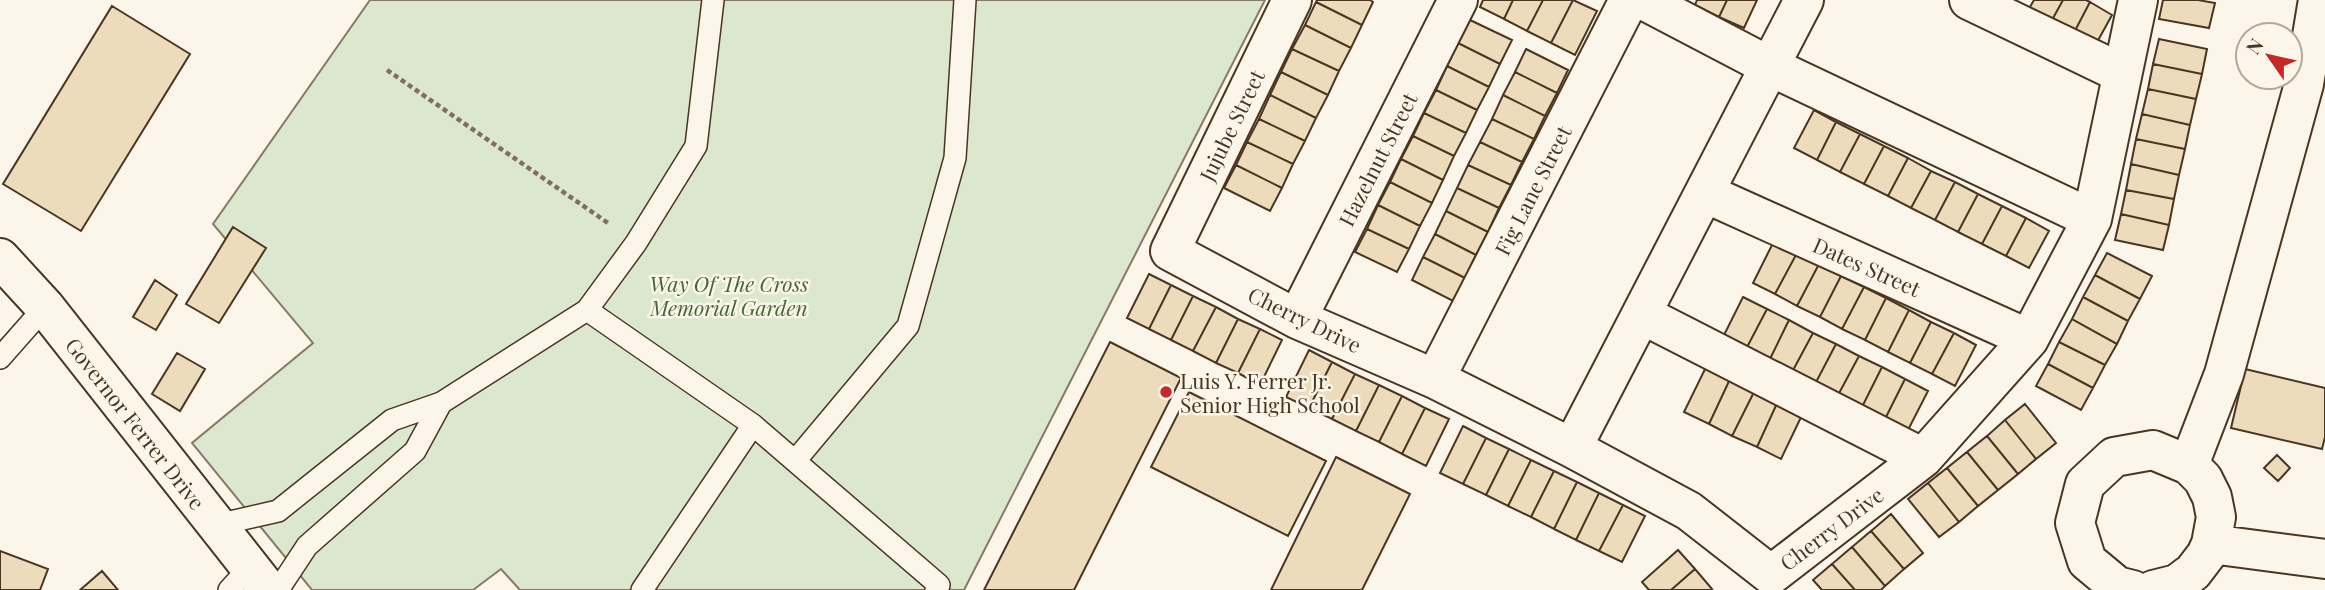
<svg xmlns="http://www.w3.org/2000/svg" width="2325" height="590" viewBox="0 0 2325 590" font-family="'Playfair Display',serif">
	<rect width="100%" height="100%" fill="#fbf6e9"/>
	<!-- green -->
	<path fill="#dce7d0" stroke="#887966" stroke-width="2" d="M370,0h895l-301,590h-444l-19,-21 -28,21h-161l-120,-147 121,-100 -100,-119z"/>
	<!-- building -->
	<path fill="#ecdcbc" stroke="#4a3520" stroke-width="2" d="M1317,0h53l3,2 -11,23 -46,-23z
		M1483,0h30l-9,19 -24,-12z
		M1513,0h30l-16,31 -23,-12z
		M1543,0h30l-22,43 -24,-12z
		M1573,0l24,11 -22,44 -24,-12z
		M1697,0h30l-8,17 -24,-12z
		M1727,0h30l-13,28 -25,-11z
		M2034,0h29l-17,31 -23,-12z
		M2063,0h23l4,2 -22,42 -22,-13z
		M2163,0h35l17,3 -6,25 -50,-9z
		M1316,2l46,23 -11,23 -46,-23z
		M2090,2l22,13 -22,40 -22,-11z
		M112,6l78,48 -109,177 -78,-47z
		M1470,20l42,20 -12,24 -42,-21z
		M1305,25l46,23 -12,23 -47,-22z
		M2159,39l48,10 -5,25 -49,-10z
		M1458,43l42,21 -11,23 -42,-21z
		M1292,49l47,22 -11,24 -47,-23z
		M1526,49l42,21 -11,23 -42,-21z
		M2153,64l49,10 -6,25 -48,-10z
		M1447,66l42,21 -12,23 -41,-20z
		M1281,72l47,23 -12,23 -46,-23z
		M1515,72l42,21 -12,23 -42,-21z
		M2148,89l48,10 -6,26 -48,-11z
		M1436,90l41,20 -11,23 -42,-20z
		M1270,95l46,23 -11,23 -46,-22z
		M1503,95l42,21 -11,23 -42,-20z
		M1814,110l22,12 -19,38 -23,-12z
		M1424,113l42,20 -12,23 -41,-20z
		M2142,114l48,11 -5,24 -49,-10z
		M1259,119l46,22 -12,23 -46,-22z
		M1492,119l42,20 -12,23 -42,-20z
		M1836,122l24,12 -20,38 -23,-12z
		M1860,134l24,12 -20,38 -24,-12z
		M1413,136l41,20 -11,24 -42,-21z
		M2136,139l49,10 -6,26 -48,-11z
		M1247,142l46,22 -11,24 -46,-23z
		M1480,142l42,20 -11,23 -43,-20z
		M1884,146l24,12 -20,38 -24,-12z
		M1908,158l23,13 -20,37 -23,-12z
		M1401,159l42,21 -11,23 -42,-21z
		M2131,164l48,11 -5,24 -48,-9z
		M1236,165l46,23 -12,23 -46,-23z
		M1468,165l43,20 -12,23 -42,-20z
		M1931,171l24,11 -20,38 -24,-12z
		M1390,182l42,21 -12,23 -42,-21z
		M1955,182l23,12 -20,38 -23,-12z
		M1457,188l42,20 -11,24 -42,-21z
		M2126,190l48,9 -5,26 -48,-11z
		M1978,194l24,12 -20,38 -24,-12z
		M1378,205l42,21 -11,23 -42,-20z
		M2002,206l24,12 -20,38 -24,-12z
		M1446,211l42,21 -12,23 -41,-21z
		M2121,214l48,11 -6,25 -48,-10z
		M2026,218l23,13 -20,37 -23,-12z
		M233,227l33,21 -47,75 -33,-19z
		M1367,229l42,20 -12,23 -42,-20z
		M1435,234l41,21 -11,23 -42,-21z
		M1774,241l23,12 -22,41 -22,-11z
		M1797,253l22,11 -22,42 -22,-12z
		M2107,253l45,23 -12,23 -45,-24z
		M1423,257l42,21 -12,23 -41,-21z
		M1819,264l22,12 -21,41 -23,-11z
		M1149,274l22,11 -22,44 -22,-11z
		M2095,275l45,24 -12,22 -45,-24z
		M1841,276l23,11 -22,42 -22,-12z
		M155,280l22,15 -21,35 -23,-13z
		M1171,285l22,11 -22,44 -22,-11z
		M1864,287l22,11 -21,42 -23,-11z
		M1193,296l23,11 -23,44 -22,-11z
		M1743,297l24,12 -22,42 -23,-12z
		M2083,297l45,24 -11,23 -45,-25z
		M1886,298l23,12 -21,42 -23,-12z
		M1216,307l22,12 -22,44 -23,-12z
		M1767,309l22,11 -21,43 -23,-12z
		M1909,310l22,12 -21,41 -22,-11z
		M1238,319l22,10 -22,44 -22,-10z
		M2072,319l45,25 -12,21 -46,-23z
		M1789,320l24,13 -22,41 -23,-11z
		M1931,322l23,11 -22,41 -22,-11z
		M1260,329l22,11 -22,45 -22,-12z
		M1813,333l23,11 -22,42 -23,-12z
		M1954,333l22,12 -21,41 -23,-12z
		M1110,342l71,36 -107,212h-90z
		M2059,342l46,23 -12,23 -45,-24z
		M1836,344l23,12 -22,41 -23,-11z
		M1309,350l23,12 -23,46 -23,-11z
		M177,353l28,16 -25,42 -28,-17z
		M1859,356l23,11 -21,42 -24,-12z
		M1332,362l23,12 -23,45 -23,-11z
		M2048,364l45,24 -12,22 -45,-24z
		M1707,365l24,12 -22,47 -25,-12z
		M1882,367l23,12 -21,42 -23,-12z
		M2245,369l80,19v49l-3,12 -91,-21z
		M1355,374l24,11 -23,46 -24,-12z
		M1731,377l25,11 -24,48 -23,-12z
		M1905,379l23,12 -21,41 -23,-11z
		M1379,385l23,11 -23,46 -23,-11z
		M1756,388l23,11 -22,48 -25,-11z
		M1189,392l137,69 -38,75 -137,-69z
		M1402,396l23,12 -23,46 -23,-12z
		M1779,399l25,12 -23,48 -24,-12z
		M2025,404l31,39 -20,16 -31,-39z
		M1425,408l24,11 -23,47 -24,-12z
		M2005,420l31,39 -18,15 -31,-38z
		M1463,426l23,12 -23,46 -23,-11z
		M1987,436l31,38 -20,16 -31,-38z
		M1486,438l23,11 -23,46 -23,-11z
		M1509,449l22,11 -23,46 -22,-11z
		M1967,452l31,38 -20,16 -31,-38z
		M2277,455l13,13 -12,13 -14,-13z
		M1336,457l74,37 -48,96h-91z
		M1531,460l23,11 -23,46 -23,-11z
		M1947,468l31,38 -19,16 -31,-39z
		M1554,471l23,11 -23,47 -23,-12z
		M1577,482l22,11 -23,47 -22,-11z
		M1928,483l31,39 -20,15 -31,-38z
		M1599,493l24,12 -24,46 -23,-11z
		M1623,505l22,11 -23,46 -23,-11z
		M1891,514l32,39 -19,16 -33,-38z
		M1871,531l33,38 -19,17 -33,-39z
		M1852,547l33,39 -4,4h-26l-23,-26z
		M1678,550l17,19 -24,21h-22l-7,-8z
		M0,551l48,18 -8,21h-40z
		M1832,564l23,26h-33l-9,-10z
		M1695,569l17,20 -2,1h-39z
		M102,571l16,19h-38z"/>
	<g fill="none" stroke-linecap="round" stroke-linejoin="round">
		<defs>
			<path id="service" d="M587,310l166,115 186,160 -3,5
				M0,358l45,-51
				M441,403l146,-93 49,-67 60,-97 17,-146
				M795,461l113,-135 47,-168 10,-158
				M217,525l61,-14 114,-91 49,-17 -26,48 -108,95 -29,44
				M229,590l21,-23
				M642,590l111,-165"/>
			<path id="minor" d="M1292,0l-122,251 127,68 138,60 137,69 117,63 82,64 152,-117 106,-119 63,-120 46,-219
				M1643,0l126,66 323,153
				M1969,0l152,73
				M1705,193l324,146
				M1643,315l280,143
				M1297,319l161,-319
				M1435,379l194,-379
				M1572,448l232,-448
				M2189,465l35,-91 80,-290 14,-84
				M2211,544l114,15
				M2133,590l-16,-4 -30,-25 -12,-38 10,-39 29,-27 39,-7 36,15 14,14 9,18 4,20 -5,27 -5,11 -13,17 -16,12 -24,6"/>
			<path id="secondary" d="M0,258l45,49 223,283"/>
		</defs>
		<!-- service casing -->
		<use href="#service" stroke="#4a3520" stroke-width="24"/>
		<!-- minor casing -->
		<use href="#minor" stroke="#4a3520" stroke-width="42"/>
		<!-- secondary casing -->
		<use href="#secondary" stroke="#4a3520" stroke-width="42"/>
		<!-- path -->
		<path stroke="#7f6f5c" stroke-width="4.5" stroke-dasharray="5 3.5" stroke-linecap="butt" d="M387,70l221,153"/>
		<!-- service -->
		<use href="#service" stroke="#fbf6e9" stroke-width="21"/>
		<!-- minor -->
		<use href="#minor" stroke="#fbf6e9" stroke-width="38"/>
		<!-- secondary -->
		<use href="#secondary" stroke="#fbf6e9" stroke-width="38"/>
	</g>
	<!-- markers -->
	<circle fill="#c62828" stroke="#fbf6e9" stroke-width="2.5" cx="1166" cy="392" r="7"/>
	<g text-anchor="middle" dominant-baseline="central" stroke-width="5" stroke-linejoin="round" paint-order="stroke">
		<!-- street labels -->
		<g font-size="21" fill="#4a3520" stroke="#fbf6e9">
			<text transform="translate(1231 125) rotate(-64)">Jujube Street</text>
			<text transform="translate(1377 159) rotate(-63)">Hazelnut Street</text>
			<text transform="translate(1532 190) rotate(-63)">Fig Lane Street</text>
			<text transform="translate(1867 266) rotate(24)">Dates Street</text>
			<text transform="translate(1305 319) rotate(26)">Cherry Drive</text>
			<text transform="translate(136 423) rotate(52)">Governor Ferrer Drive</text>
			<text transform="translate(1831 528) rotate(-37)">Cherry Drive</text>
		</g>
		<!-- park labels -->
		<g font-size="21" font-style="italic" fill="#436837" stroke="#fbf6e9">
			<text x="729" y="283">Way Of The Cross<tspan x="729" dy="24">Memorial Garden</tspan></text>
		</g>
		<!-- poi labels -->
		<g font-size="21" fill="#4a3520" stroke="#fbf6e9" text-anchor="start">
			<text x="1180" y="380">Luis Y. Ferrer Jr.<tspan x="1180" dy="24">Senior High School</tspan></text>
		</g>
	</g>
	<!-- north arrow -->
	<g transform="translate(2269 56) rotate(304)"><circle r="33" fill="#fbf6e9" stroke="#b4a999" stroke-width="2"/>
	<path d="M0-5L12 26L0 18L-12 26Z" fill="#c62828"/>
	<text y="-10" font-size="19" font-weight="bold" text-anchor="middle" fill="#4a3520">N</text>
	</g>
</svg>
